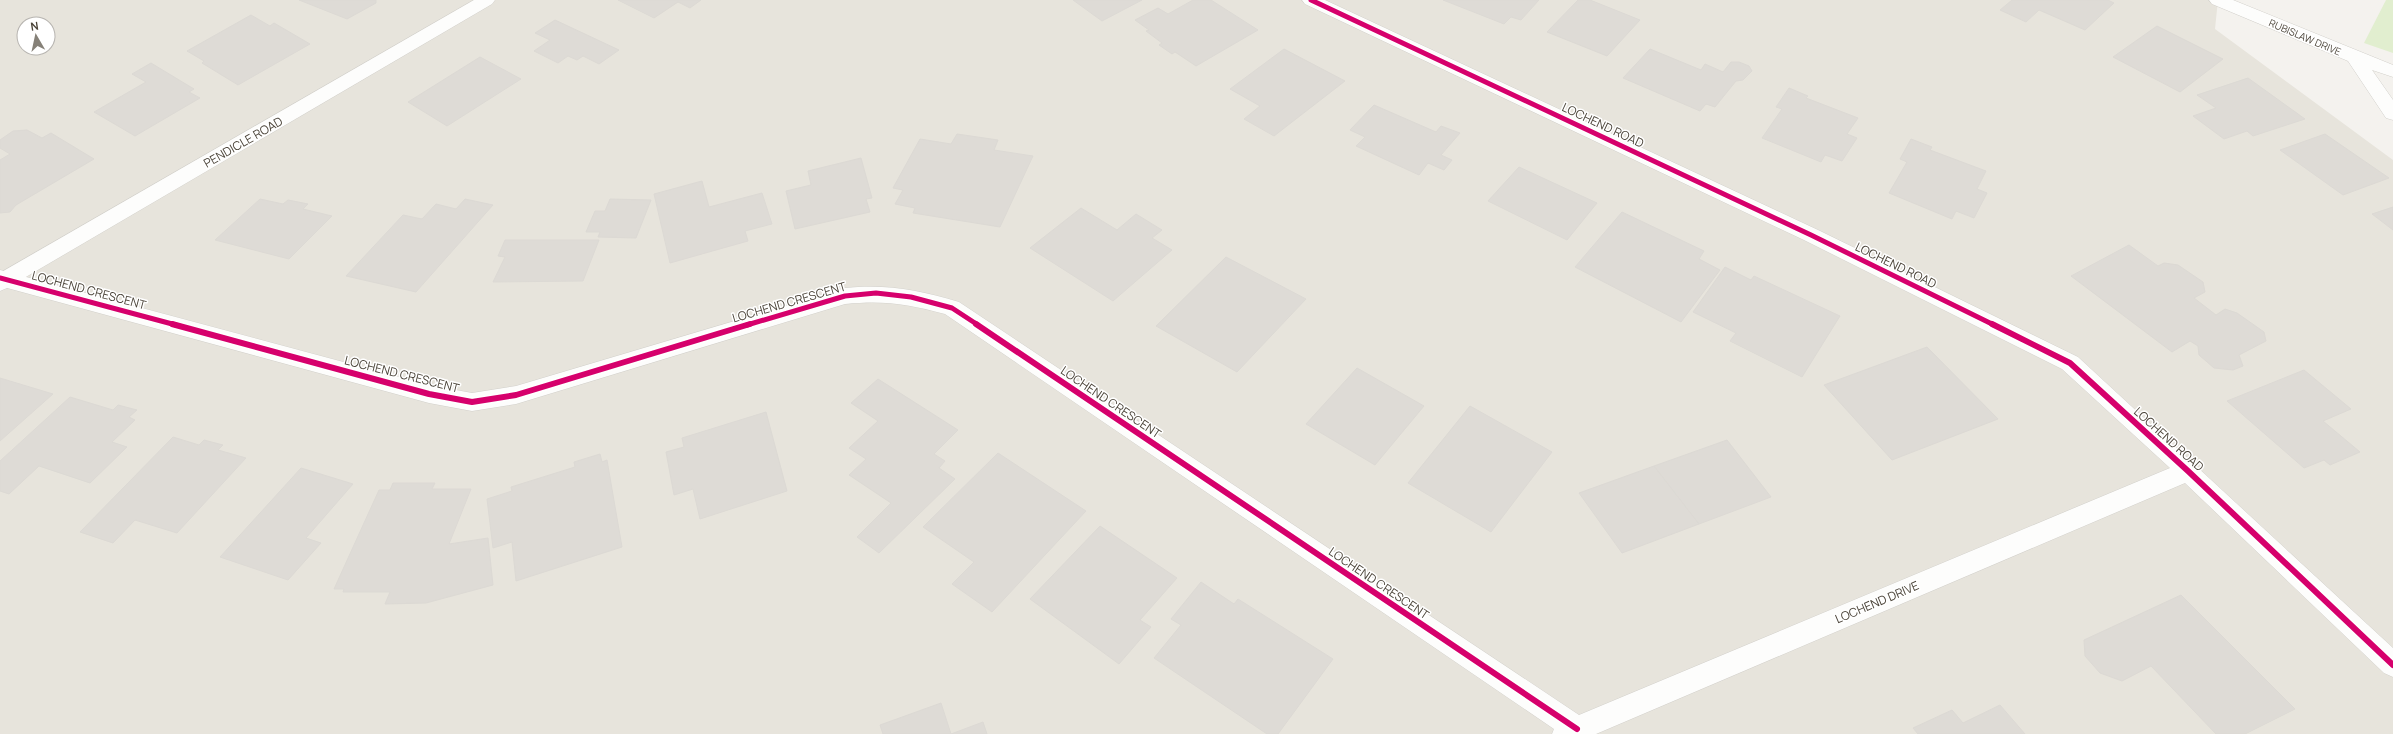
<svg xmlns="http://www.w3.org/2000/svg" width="2393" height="734" viewBox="0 0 2393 734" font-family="Manrope,sans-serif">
	<rect width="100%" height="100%" fill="#f4f2ee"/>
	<!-- residential -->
	<path fill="#e7e4dc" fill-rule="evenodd" d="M0,0h2218l-3,29 178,131v574h-2393zM24,24h24v24h-24z"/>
	<!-- green -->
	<path fill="#e1eecf" d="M2386,0h7v53l-29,-10z"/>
	<!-- building -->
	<path fill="#dedbd6" stroke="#dcd9d4" d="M299,0h77v3l-29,16z
		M618,0h83l-11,8 -12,-6 -24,16z
		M1073,0h69l-40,21z
		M1193,0h18l47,30 -62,36 -21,-14 -3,2 -13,-9 3,-2 -16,-12 3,-1 -14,-10 23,-12 10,6z
		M1443,0h96l-18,20 -10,-3 -7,7z
		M1578,0h12l50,20 -33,36 -60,-24z
		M2012,0h96l6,3 -29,27 -46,-20 -13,12 -26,-12z
		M251,15l19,11 4,-3 36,21 -72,41 -36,-22 2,-2 -17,-10z
		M555,20l64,30 -20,14 -16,-8 -6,4 -9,-4 -10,7 -24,-12 16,-11 -15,-7z
		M2157,26l66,33 -43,33 -67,-35z
		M1284,49l61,32 -71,55 -30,-17 16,-13 -30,-17z
		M1650,49l51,21 4,-6 18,8 8,-10h8l10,4 3,5 -9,9 -7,1 -21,26 -9,-3 -6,7 -77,-33z
		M480,57l41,22 -74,47 -39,-24z
		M151,63l43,26 -5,3 11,6 -65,38 -41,-24 52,-30 -14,-8z
		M2248,78l57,41 -52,17 -6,-5 -23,8 -31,-23 23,-8 -19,-13z
		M1789,88l19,8 -2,2 52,20 -11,16 10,4 -15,23 -17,-6 -4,7 -59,-24 20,-29 -6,-2z
		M1374,105l62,27 5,-6 19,7 -19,22 11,5 -8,10 -16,-7 -9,12 -63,-29 9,-9 -15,-7z
		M27,130l15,8 9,-5 43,26 -78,46 -6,7 -10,1v-53l10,-6 -10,-6v-8l13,-9z
		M957,134l41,6 -4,10 39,6 -33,71 -87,-14 2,-5 -20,-4 8,-14 -10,-2 27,-49 31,5z
		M2325,134l64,44 -46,17 -63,-45z
		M1911,139l21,8 -2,3 56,21 -9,18 10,4 -13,25 -18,-7 -4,8 -63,-26 18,-31 -7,-3z
		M861,158l11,40 -6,1 4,13 -75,17 -9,-38 25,-6 -3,-14z
		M1519,167l78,36 -30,37 -79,-39z
		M702,181l7,26 53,-14 10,31 -27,7 3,10 -78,22 -16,-69z
		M260,199l23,5 5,-4 20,4 -5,5 29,7 -43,43 -74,-19z
		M465,199l28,6 -77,87 -70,-16 57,-61 19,4 14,-15 20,5z
		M610,199l41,1 -15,38 -38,-1 2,-5h-14l9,-21h10z
		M2393,207v23l-21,-16z
		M1081,208l36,22 19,-16 26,16 -10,8 20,12 -59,51 -83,-53z
		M1622,212l82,39 -5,8 21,11 -39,52 -106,-55z
		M505,240h94l-16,41 -90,1 12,-25 -7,-1z
		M2129,245l29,21 6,-3 14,2 25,17 2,10 -11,6 22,17 9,-6 12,4 27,19 2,9 -27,14 4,11 -10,4 -19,-2 -15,-13 -1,-9 -8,-5 -18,11 -101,-76z
		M1226,257l80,42 -69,73 -81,-46z
		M1725,267l26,13 3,-4 86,40 -38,61 -72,-36 6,-8 -43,-21z
		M1927,347l71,72 -106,41 -68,-75z
		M1357,368l67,38 -49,59 -69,-41z
		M2304,370l47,39 -28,12 37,31 -30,13 -6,-5 -20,8 -77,-67z
		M0,378l53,16 -53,47z
		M878,379l80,51 -24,24 11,7 -6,7 16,11 -76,74 -22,-16 34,-34 -42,-28 17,-16 -17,-11 29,-27 -27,-18z
		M70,397l43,13 5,-5 19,5 -8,7 6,3 -23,22 15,5 -37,36 -51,-17 -30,28 -9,-3v-30z
		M1470,406l82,46 -61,80 -83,-49z
		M766,412l21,79 -87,28 -7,-30 -19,6 -8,-43 18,-5 -2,-9z
		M173,437l26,8 5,-5 19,5 -5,5 28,8 -69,75 -42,-13 -22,23 -33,-11z
		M1727,440l44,57 -72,27 -45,-58z
		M998,453l88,58 -94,101 -40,-28 22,-22 -51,-35z
		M600,454l2,8 5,-2 15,87 -106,34 -4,-39 -19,6 -6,-49 25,-8 -1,-4 64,-20 -1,-5z
		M1654,466l45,58 -77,29 -43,-60z
		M301,468l52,16 -47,54 15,5 -33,37 -68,-23z
		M393,483h42l-3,6h39l-22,55 39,-6 5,47 -67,18 -41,1 5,-12h-47l1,-3h-10l45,-99h11z
		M1100,526l77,52 -37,42 11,7 -32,37 -89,-65z
		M1201,582l33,22 4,-5 95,60 -55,75h-11l-113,-76 27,-33 -10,-6z
		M2181,595l114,114 -50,25h-29l-65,-68 -29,15 -22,-8 -15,-17 -1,-16z
		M941,703l10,31h-68l-3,-9z
		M2000,705l25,29h-107l-5,-6 39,-18 11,13z
		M983,722l4,12h-36z"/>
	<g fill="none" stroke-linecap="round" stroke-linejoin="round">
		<defs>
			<path id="minor" d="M1302,0h23l493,230 260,127 315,291v29l-9,-4 -199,-190 -589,251h-44l2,-5 -609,-415c-37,-10 -61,-14 -100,-10l-329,100 -44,7 -43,-8 -429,-117v-16l429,115 43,8 44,-7 329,-98c43,-4 73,2 114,14l620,413 591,-247 -108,-99 -258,-129 -499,-236z
				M2209,0h24l160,65v12l-21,-7 21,30v20l-7,-2 -38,-57 -136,-57z"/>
			<path id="tertiary" d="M474,0h21l-3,4 -485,284 -7,3v-18z"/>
		</defs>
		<!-- minor casing -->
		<use href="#minor" stroke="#d2d0cb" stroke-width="1"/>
		<!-- tertiary casing -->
		<use href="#tertiary" stroke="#d2d0cb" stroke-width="1"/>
		<!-- minor -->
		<use href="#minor" fill="#fdfdfc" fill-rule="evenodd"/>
		<!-- tertiary -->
		<use href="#tertiary" fill="#fdfdfc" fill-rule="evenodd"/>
		<defs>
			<path id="cycleway-far1" d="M1311,0l500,235 183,90
				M0,278l176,47
				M747,325l98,-29 31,-3 35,4 41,11 26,17"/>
			<path id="cycleway" d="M172,324l257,70 43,8 44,-7 234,-71
				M976,324l601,405
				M1992,324l78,39 118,108 205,194"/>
		</defs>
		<!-- cycleway-far1 casing -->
		<use href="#cycleway-far1" stroke="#fff" stroke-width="7"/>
		<!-- cycleway casing -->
		<use href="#cycleway" stroke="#fff" stroke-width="9"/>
		<!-- cycleway-far1 -->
		<use href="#cycleway-far1" stroke="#d6006c" stroke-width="5"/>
		<!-- cycleway -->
		<use href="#cycleway" stroke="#d6006c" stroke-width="6"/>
	</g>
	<g text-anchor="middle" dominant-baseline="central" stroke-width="3" stroke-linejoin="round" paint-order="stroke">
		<!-- far-street labels -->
		<g font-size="10" fill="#4b4439" stroke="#fff">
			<text transform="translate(2305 37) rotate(23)">RUBISLAW DRIVE</text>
		</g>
		<!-- street labels -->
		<g font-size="12" fill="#4b4439" stroke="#fff">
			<text transform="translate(1603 125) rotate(25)">LOCHEND ROAD</text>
			<text transform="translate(243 142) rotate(-30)">PENDICLE ROAD</text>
			<text transform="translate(1896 265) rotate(26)">LOCHEND ROAD</text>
			<text transform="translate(89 290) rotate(15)">LOCHEND CRESCENT</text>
			<text transform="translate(789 302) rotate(-16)">LOCHEND CRESCENT</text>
			<text transform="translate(402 374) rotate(14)">LOCHEND CRESCENT</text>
			<text transform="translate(1111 402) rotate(34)">LOCHEND CRESCENT</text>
			<text transform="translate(2169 439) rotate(42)">LOCHEND ROAD</text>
			<text transform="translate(1379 583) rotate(34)">LOCHEND CRESCENT</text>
			<text transform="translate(1877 602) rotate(-23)">LOCHEND DRIVE</text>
		</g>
	</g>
	<!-- north arrow -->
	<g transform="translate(36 36) rotate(351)"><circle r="19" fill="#ffffff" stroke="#b7b4b0"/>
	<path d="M0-3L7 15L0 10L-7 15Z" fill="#868178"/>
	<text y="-6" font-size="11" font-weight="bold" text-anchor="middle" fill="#4b4439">N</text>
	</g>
</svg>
